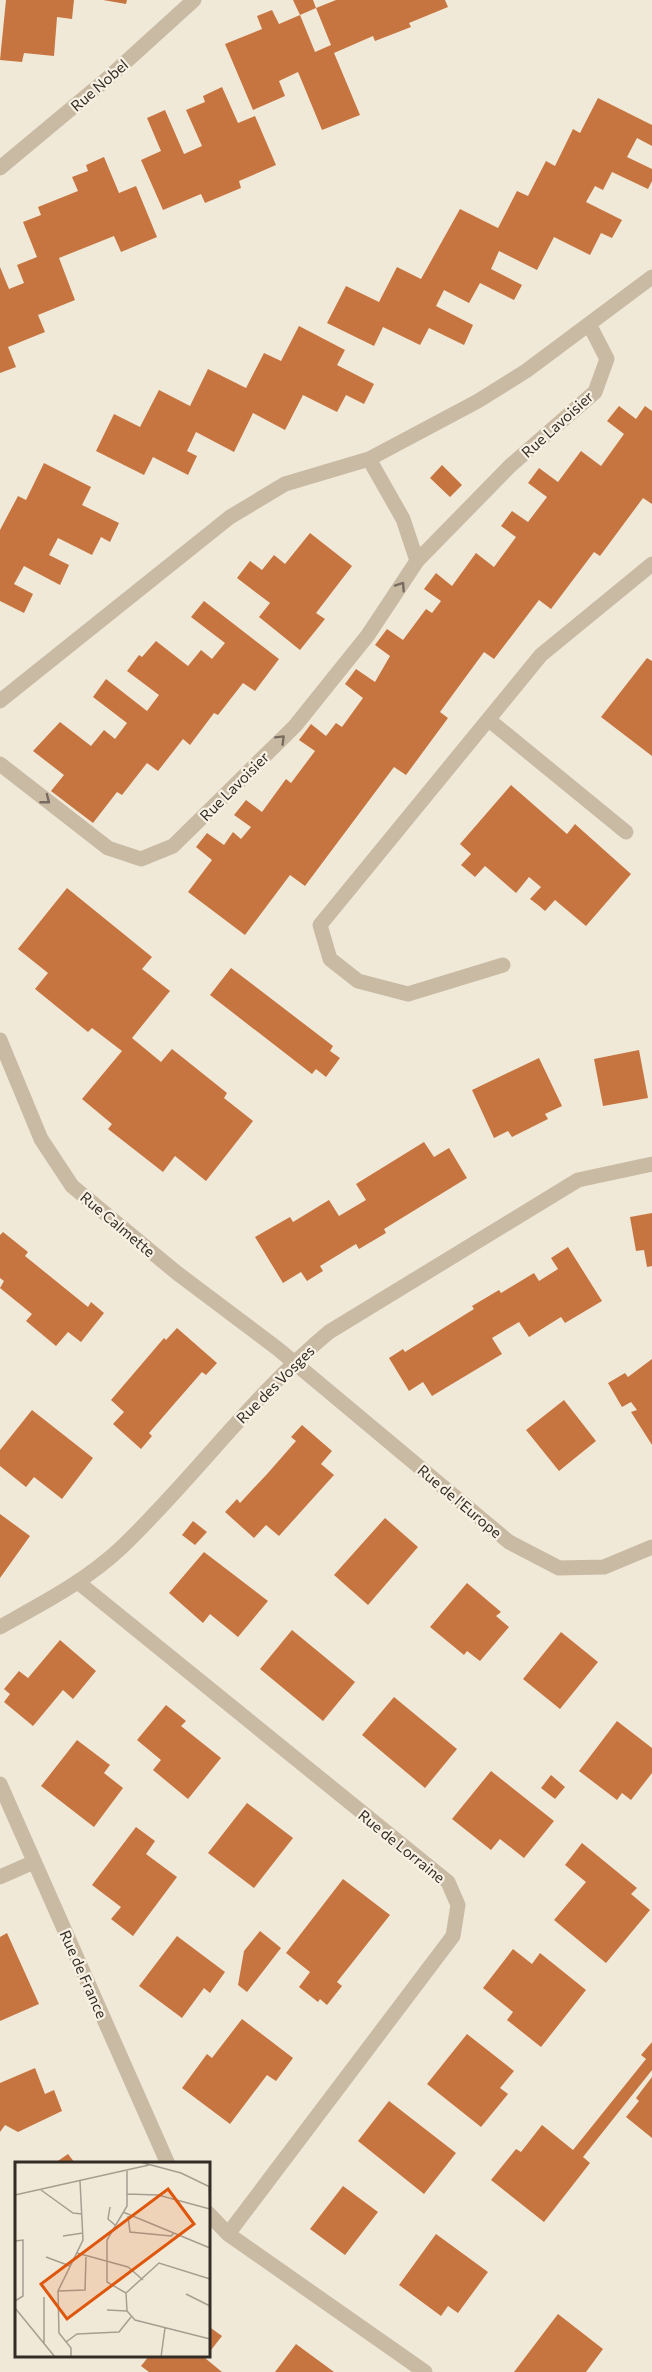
<svg xmlns="http://www.w3.org/2000/svg" width="652" height="2372" viewBox="0 0 652 2372" font-family="Commissioner,sans-serif">
	<rect width="100%" height="100%" fill="#f1e9d8"/>
	<!-- building -->
	<path fill="#c67541" d="M6,0h68l-2,19 -15,-2 -3,39 -30,-3 -2,9 -22,-2z
		M103,0h24l-1,4z
		M293,0h20l3,8 -16,7z
		M336,0h109l3,7 -39,16 2,4 -36,14 -2,-5 -39,17 26,62 -38,15 -24,-58 -19,9 6,15 -32,14 -28,-66 37,-15 -5,-13 15,-6 7,14 21,-9 15,37 16,-7 -15,-37z
		M222,87l16,36 17,-7 21,49 -37,16 2,7 -36,15 -4,-9 -38,16 -22,-50 20,-9 -14,-33 18,-8 19,44 18,-8 -16,-36 19,-8 -2,-6z
		M598,98l54,27v21l-15,-8 -10,19 25,12v12l-4,8 -36,-17 -9,18 -8,-4 -9,16 36,18 -10,18 -11,-5 -11,22 -36,-18 -17,33 -38,-19 -8,18 31,16 -8,15 -34,-17 -11,20 -25,-13 -8,16 37,19 -9,20 -35,-17 -9,17 -37,-18 -9,19 -47,-23 19,-37 33,16 18,-35 24,12 39,-70 38,19 19,-37 11,5 18,-35 9,5 18,-37 7,4z
		M104,157l15,36 17,-7 21,51 -36,15 -7,-16 -55,22 16,42 -37,15 7,17 -37,15 8,20 -16,6v-106l9,22 15,-6 -7,-18 20,-8 -14,-35 18,-7 -3,-8 40,-16 -6,-14 16,-6 -2,-6z
		M299,326l46,24 -8,15 37,19 -10,20 -18,-9 -9,17 -34,-17 -18,35 -32,-17 -19,39 -38,-20 -9,19 10,5 -9,19 -35,-18 -9,18 -48,-24 18,-37 26,13 19,-37 31,16 18,-37 38,19 18,-35 17,8z
		M619,406l17,13 9,-13 7,5v93l-9,-6 -43,58 -6,-4 -43,57 -12,-9 -45,59 -10,-7 -44,60 8,6 -42,57 -12,-8 -89,119 -15,-11 -45,60 -57,-43 24,-32 -16,-13 11,-14 17,12 9,-13 8,7 10,-12 -17,-12 12,-15 16,12 24,-33 5,4 24,-32 -16,-11 12,-16 15,12 10,-13 6,4 21,-29 -18,-14 11,-15 19,13 15,-26 -15,-11 12,-16 16,11 23,-31 6,4 9,-12 -17,-12 12,-16 16,13 24,-33 18,14 22,-30 -15,-11 11,-15 16,11 19,-25 -19,-14 11,-15 19,14 23,-31 20,15 23,-32 -17,-13z
		M44,463l47,24 -9,18 37,18 -9,19 -9,-5 -9,18 -34,-17 -9,17 20,10 -9,20 -36,-19 -10,18 19,10 -9,19 -24,-12v-71l18,-34 8,4z
		M442,465l20,20 -12,12 -20,-19z
		M310,533l42,33 -36,47 9,6 -25,31 -41,-33 11,-14 -33,-25 13,-17 12,9 12,-15 11,9z
		M204,601l75,58 -24,32 -12,-8 -25,32 -4,-2 -24,32 -7,-6 -25,32 -11,-8 -25,32 -5,-3 -24,31 -42,-32 13,-16 -31,-24 27,-29 31,24 13,-16 11,9 12,-16 -34,-26 13,-18 41,32 12,-16 -32,-24 12,-16 3,2 14,-16 32,25 13,-16 11,9 13,-16 -34,-26z
		M647,658l5,3v95l-51,-39z
		M511,785l56,49 8,-10 56,50 -45,52 -31,-26 -10,11 -7,-6 -8,-6 11,-12 -12,-10 -13,16 -31,-27 -10,11 -14,-12 10,-11 -11,-10z
		M67,888l85,69 -10,12 28,22 -38,47 29,24 11,-13 55,44 -3,5 29,23 -47,60 -31,-25 -12,16 -55,-43 4,-5 -30,-25 40,-48 -30,-23 -4,4 -53,-43 13,-16 -30,-24z
		M231,968l102,78 -3,5 10,7 -14,19 -10,-8 -4,5 -102,-79z
		M639,1050l9,48 -45,8 -9,-47z
		M539,1058l23,48 -17,8 3,5 -36,18 -4,-6 -14,7 -22,-48z
		M424,1142l10,15 15,-9 18,30 -83,51 2,4 -27,16 -3,-5 -36,22 3,5 -16,10 -6,-9 -18,11 -28,-46 35,-20 3,5 36,-22 10,16 27,-16 -10,-16z
		M652,1213v53l-5,1 -3,-17 -8,1 -6,-34z
		M3,1232l25,20 -3,4 63,51 3,-5 13,11 -23,29 -13,-10 -12,14 -30,-25 6,-7 -32,-26 4,-7 -4,-3v-43z
		M568,1247l34,54 -37,22 -4,-6 -32,20 -10,-15 -27,16 10,16 -70,42 -9,-14 -14,9 -20,-33 14,-9 2,3 69,-43 -2,-3 27,-16 2,3 33,-20 5,8 19,-12 -7,-11z
		M177,1328l40,35 -11,12 -4,-3 -27,31 -26,30 3,3 -11,13 -28,-25 11,-12 -13,-12 53,-62 2,2z
		M652,1359v86l-21,-33 6,-2 -6,-8 -9,5 -14,-24 17,-10 3,4z
		M564,1400l32,41 -37,30 -33,-41z
		M32,1410l61,48 -31,41 -28,-22 -8,10 -26,-21v-16z
		M302,1425l30,26 -11,13 13,11 -55,61 -13,-11 -12,13 -29,-26 12,-13 3,4 28,-30 28,-32 -5,-4z
		M0,1514l30,22 -30,42z
		M385,1518l33,29 -50,58 -34,-30z
		M193,1521l14,11 -12,13 -13,-10z
		M204,1552l64,49 -30,36 -28,-23 -7,9 -34,-30z
		M467,1583l34,29 -5,4 13,11 -29,34 -13,-10 -3,4 -34,-28z
		M292,1630l63,52 -32,39 -63,-52z
		M561,1632l37,30 -38,47 -37,-30z
		M60,1640l36,31 -23,28 -10,-9 -30,36 -29,-24 6,-8 -6,-5 15,-18 9,7z
		M394,1697l63,52 -32,39 -63,-53z
		M166,1705l20,16 -5,5 40,32 -33,41 -35,-29 8,-10 -24,-20z
		M617,1721l35,27v25l-21,27 -9,-7 -5,7 -38,-29z
		M77,1740l33,25 -6,8 19,15 -29,39 -53,-41z
		M491,1771l63,50 -30,37 -24,-19 -9,11 -39,-31z
		M551,1775l14,12 -10,12 -14,-11z
		M247,1803l46,35 -39,50 -46,-35z
		M136,1827l19,14 -9,13 31,23 -44,59 -22,-17 10,-12 -29,-22z
		M582,1843l55,45 -6,6 19,16 -44,53 -52,-43 32,-38 -21,-17z
		M343,1879l47,36 -53,67 5,4 -15,19 -7,-6 -2,3 -19,-15 11,-15 -24,-19z
		M260,1931l21,17 -34,44 -9,-7 6,-34z
		M7,1933l32,71 -39,17v-84z
		M177,1936l48,36 -15,21 -6,-5 -22,30 -43,-32z
		M513,1949l19,15 8,-11 46,37 -45,57 -34,-27 6,-8 -30,-24z
		M242,2019l51,39 -17,23 -9,-6 -37,49 -48,-36 25,-34 5,4z
		M467,2034l47,37 -14,17 8,6 -27,33 -54,-43z
		M652,2042v28l-69,87 7,6 -46,59 -53,-42 25,-31 5,3 21,-27 31,25 73,-91 -5,-4z
		M35,2068l10,26 9,-4 8,21 -44,21 -13,-7 -5,7v-49z
		M652,2077v61l-26,-21 13,-16 -3,-3z
		M389,2101l67,52 -32,41 -66,-53z
		M68,2154l7,9h-20z
		M343,2186l35,26 -33,43 -35,-26z
		M436,2234l52,38 -30,41 -10,-7 -7,10 -42,-31z
		M558,2314l45,35 -17,23h-72z
		M208,2326l14,10 -14,18z
		M296,2344l34,25 4,3h-59z
		M149,2356h58l-2,2 17,14h-73l-8,-6z"/>
	<g fill="none" stroke-linecap="round" stroke-linejoin="round">
		<!-- minor -->
		<path stroke="#c9baa4" stroke-width="15" d="M0,168l108,-90 86,-78
			M369,459l34,60 14,42
			M0,701l230,-184 55,-33 84,-25 109,-58 48,-30 126,-94
			M489,720l137,112
			M0,764l108,84 33,11 32,-13 122,-120 73,-91 49,-74 94,-96 84,-73 12,-33 -18,-35
			M503,965l-95,29 -50,-13 -28,-22 -10,-34 221,-270 111,-91
			M0,1040l41,99 31,47 105,87 101,76 231,193 50,26 45,-1 48,-20
			M79,1583l369,299 10,23 -5,31 -225,298
			M0,1627c43,-24 86,-46 122,-80 72,-69 130,-151 207,-215l249,-152 74,-16
			M0,1784l168,380
			M0,1877l34,-15
			M208,2213l20,21 197,138"/>
	</g>
	<!-- one-way arrows -->
	<defs><path id="oneway-chevron" d="M-2-3.5L2.5 0L-2 3.5" fill="none" stroke-width="1.6" stroke-linecap="round" stroke-linejoin="round" transform="scale(1.5)"/></defs>
	<g stroke="#776c5f">
		<use href="#oneway-chevron" transform="translate(401 586) rotate(-56)"/>
		<use href="#oneway-chevron" transform="translate(281 739) rotate(-45)"/>
		<use href="#oneway-chevron" transform="translate(46 800) rotate(38)"/>
	</g>
	<g text-anchor="middle" dominant-baseline="central" stroke-width="4.5" stroke-linejoin="round" paint-order="stroke">
		<!-- street labels -->
		<g font-size="15" fill="#342d26" stroke="#f9f2e4">
			<text transform="translate(99 85) rotate(-41)">Rue Nobel</text>
			<text transform="translate(557 424) rotate(-42)">Rue Lavoisier</text>
			<text transform="translate(234 786) rotate(-45)">Rue Lavoisier</text>
			<text transform="translate(118 1224) rotate(40)">Rue Calmette</text>
			<text transform="translate(275 1384) rotate(-45)">Rue des Vosges</text>
			<text transform="translate(460 1501) rotate(40)">Rue de l'Europe</text>
			<text transform="translate(402 1846) rotate(39)">Rue de Lorraine</text>
			<text transform="translate(84 1974) rotate(66)">Rue de France</text>
		</g>
	</g>
	<!-- overview -->
	<g transform="translate(15 2162)">
		<rect width="195" height="195" fill="#f1e9d8"/>
		<path fill="none" stroke="#a59e91" stroke-width="1.5" d="M125,0l41,11 29,14M112,9v35l-20,34v42l19,11 1,18 8,9 75,19M194,25l1,34M26,28l32,23 9,1M112,32l31,1 52,14M0,33l134,-30M95,45l-2,12 7,6M108,50l87,36M113,54l2,16 41,4 3,-3M48,74l20,-3M0,79l8,-1v56l-8,5M62,91l51,14 15,13M31,95l24,9M43,129l27,-1 1,-33M111,131l33,-30 51,16M171,132l24,12M0,146l40,49M92,148l20,1M51,180l11,-8 42,-2 12,-15M29,181v-46M56,195v-9l-12,-15 -1,-42 25,-51 -3,-59M146,195l4,-29"/>
		<path fill="#df570d" fill-opacity="0.15" stroke="#df570d" stroke-width="3" d="M153,27l26,35 -127,95 -26,-35z"/>
		<rect width="195" height="195" fill="none" stroke="#342d26" stroke-width="3"/>
	</g>
</svg>
